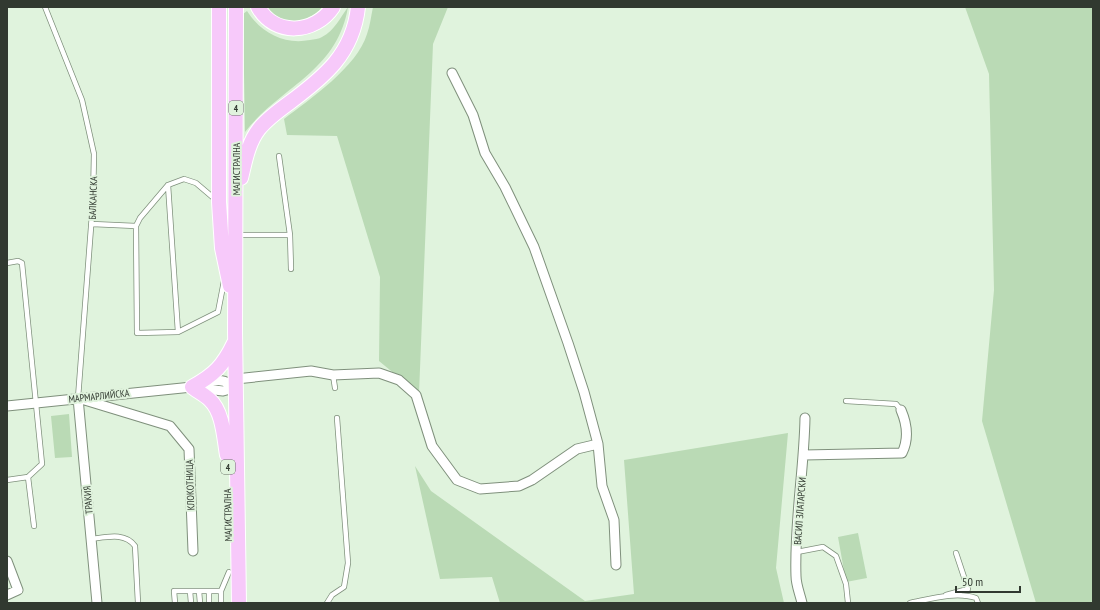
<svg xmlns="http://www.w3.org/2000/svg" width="1100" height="610" viewBox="0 0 1100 610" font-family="'PT Sans Narrow',sans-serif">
	<rect width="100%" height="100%" fill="#e0f3dd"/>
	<!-- green -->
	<path fill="#badab5" d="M262,7h60c-9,12 -35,23 -49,12 -4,-3 -7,-8 -11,-12z
		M348,7c-11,65 -67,79 -103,125l-2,-118 4,-3c14,22 37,34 63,29 4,-1 9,-1 12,-3 13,-7 18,-19 26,-30z
		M373,7h75l-15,37 -14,350 -40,-33 1,-84 -43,-141 -50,-1 -3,-16c26,-20 73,-52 83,-85 3,-8 4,-18 6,-27z
		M965,7h128v596h-57l-54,-182 12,-131 -5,-216z
		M69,414l3,43 -17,1 -4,-42z
		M788,433l-12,135 8,35h-284l-8,-26 -52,2 -25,-113 16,25 154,110 49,-7 -10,-134z
		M858,533l9,45 -21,4 -8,-45z"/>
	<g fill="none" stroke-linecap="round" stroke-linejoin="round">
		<defs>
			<path id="lane" d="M45,7l37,93 12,54 -1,47 -15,197
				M279,156l11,79 1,34
				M168,185l10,147
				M92,224l44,2 4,-8 28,-33 16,-6 12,4 20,17
				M136,226l1,107 41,-1 40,-20 6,-31
				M237,235h53
				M7,263l11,-2 4,2 20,201 -14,13
				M333,375l2,13
				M846,401l50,3 5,6
				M7,480l21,-3 6,49
				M91,539c16,-2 34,-7 44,7l3,57
				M797,552l26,-5 13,9 10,28 2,19
				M190,591l1,12
				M199,591l1,12
				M209,591v12
				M221,591l8,-19
				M946,595l22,-6 -12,-36
				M175,603l-1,-12h47v12
				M327,603l5,-8 12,-8 4,-24 -11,-145
				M910,603c20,-4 46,-12 66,-5l2,5"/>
			<path id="street" d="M452,73l21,42 12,38 20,34 29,60 34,96 16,49 14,52 4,42 12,34 2,45
				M236,379l75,-8 22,4 46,-2 20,7 17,15 16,51 25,34 23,9 39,-3 13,-6 45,-31 21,-5
				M197,388l26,3 11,-3 2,-5
				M7,406l185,-19c15,-5 36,-14 44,6
				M804,455l98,-2c7,-14 5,-29 -1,-43
				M7,561l11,29 -11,5
				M97,603l-19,-205 92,28 19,23 4,102
				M802,603c-2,-9 -6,-18 -6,-27 -2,-52 8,-105 9,-158"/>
			<path id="primary" d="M219,7v195l3,46 8,38
				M236,7l-1,324 4,272
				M258,7c17,30 57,27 75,0
				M241,178c4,-16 7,-35 18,-49 8,-10 19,-18 30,-26 35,-26 64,-49 69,-96
				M227,455c-3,-17 -4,-43 -17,-55 -5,-5 -13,-9 -18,-13 22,-12 31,-21 42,-44"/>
		</defs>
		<!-- lane casing -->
		<use href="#lane" stroke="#7f907c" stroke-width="6"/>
		<!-- street casing -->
		<use href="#street" stroke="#7f907c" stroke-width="11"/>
		<!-- primary casing -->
		<use href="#primary" stroke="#fff" stroke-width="16"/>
		<!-- lane -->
		<use href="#lane" stroke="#fff" stroke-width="4.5"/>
		<!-- street -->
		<use href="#street" stroke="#fff" stroke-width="9"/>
		<!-- primary -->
		<use href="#primary" stroke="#f7c9fa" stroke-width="14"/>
	</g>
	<g text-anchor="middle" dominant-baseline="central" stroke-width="4" stroke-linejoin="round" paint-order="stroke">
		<!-- shield labels -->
		<g fill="#e0f3dd" stroke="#667164" stroke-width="1">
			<rect x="229" y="101" width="14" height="14" rx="3"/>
			<rect x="221" y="460" width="14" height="14" rx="3"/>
		</g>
		<g font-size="9" font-weight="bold" fill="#313930">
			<text x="236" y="108">4</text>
			<text x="228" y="467">4</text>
		</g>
		<!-- street labels -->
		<g font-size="10" fill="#313930" stroke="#e0f3dd">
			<text transform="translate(236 169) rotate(-90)">МАГИСТРАЛНА</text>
			<text transform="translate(93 198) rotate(-88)">БАЛКАНСКА</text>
			<text transform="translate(99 396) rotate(-6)">МАРМАРЛИЙСКА</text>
			<text transform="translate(190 485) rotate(-92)">КЛОКОТНИЦА</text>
			<text transform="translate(88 500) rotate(-95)">ТРАКИЯ</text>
			<text transform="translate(800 511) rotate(-86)">ВАСИЛ ЗЛАТАРСКИ</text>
			<text transform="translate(228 515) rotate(-91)">МАГИСТРАЛНА</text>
		</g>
	</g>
	<!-- border -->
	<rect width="1100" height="610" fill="none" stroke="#313930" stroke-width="16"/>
	<!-- scale -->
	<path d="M956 586v6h64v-6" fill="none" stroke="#313930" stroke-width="2"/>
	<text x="962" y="586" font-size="12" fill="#313930" stroke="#e0f3dd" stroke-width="3" paint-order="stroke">50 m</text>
</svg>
